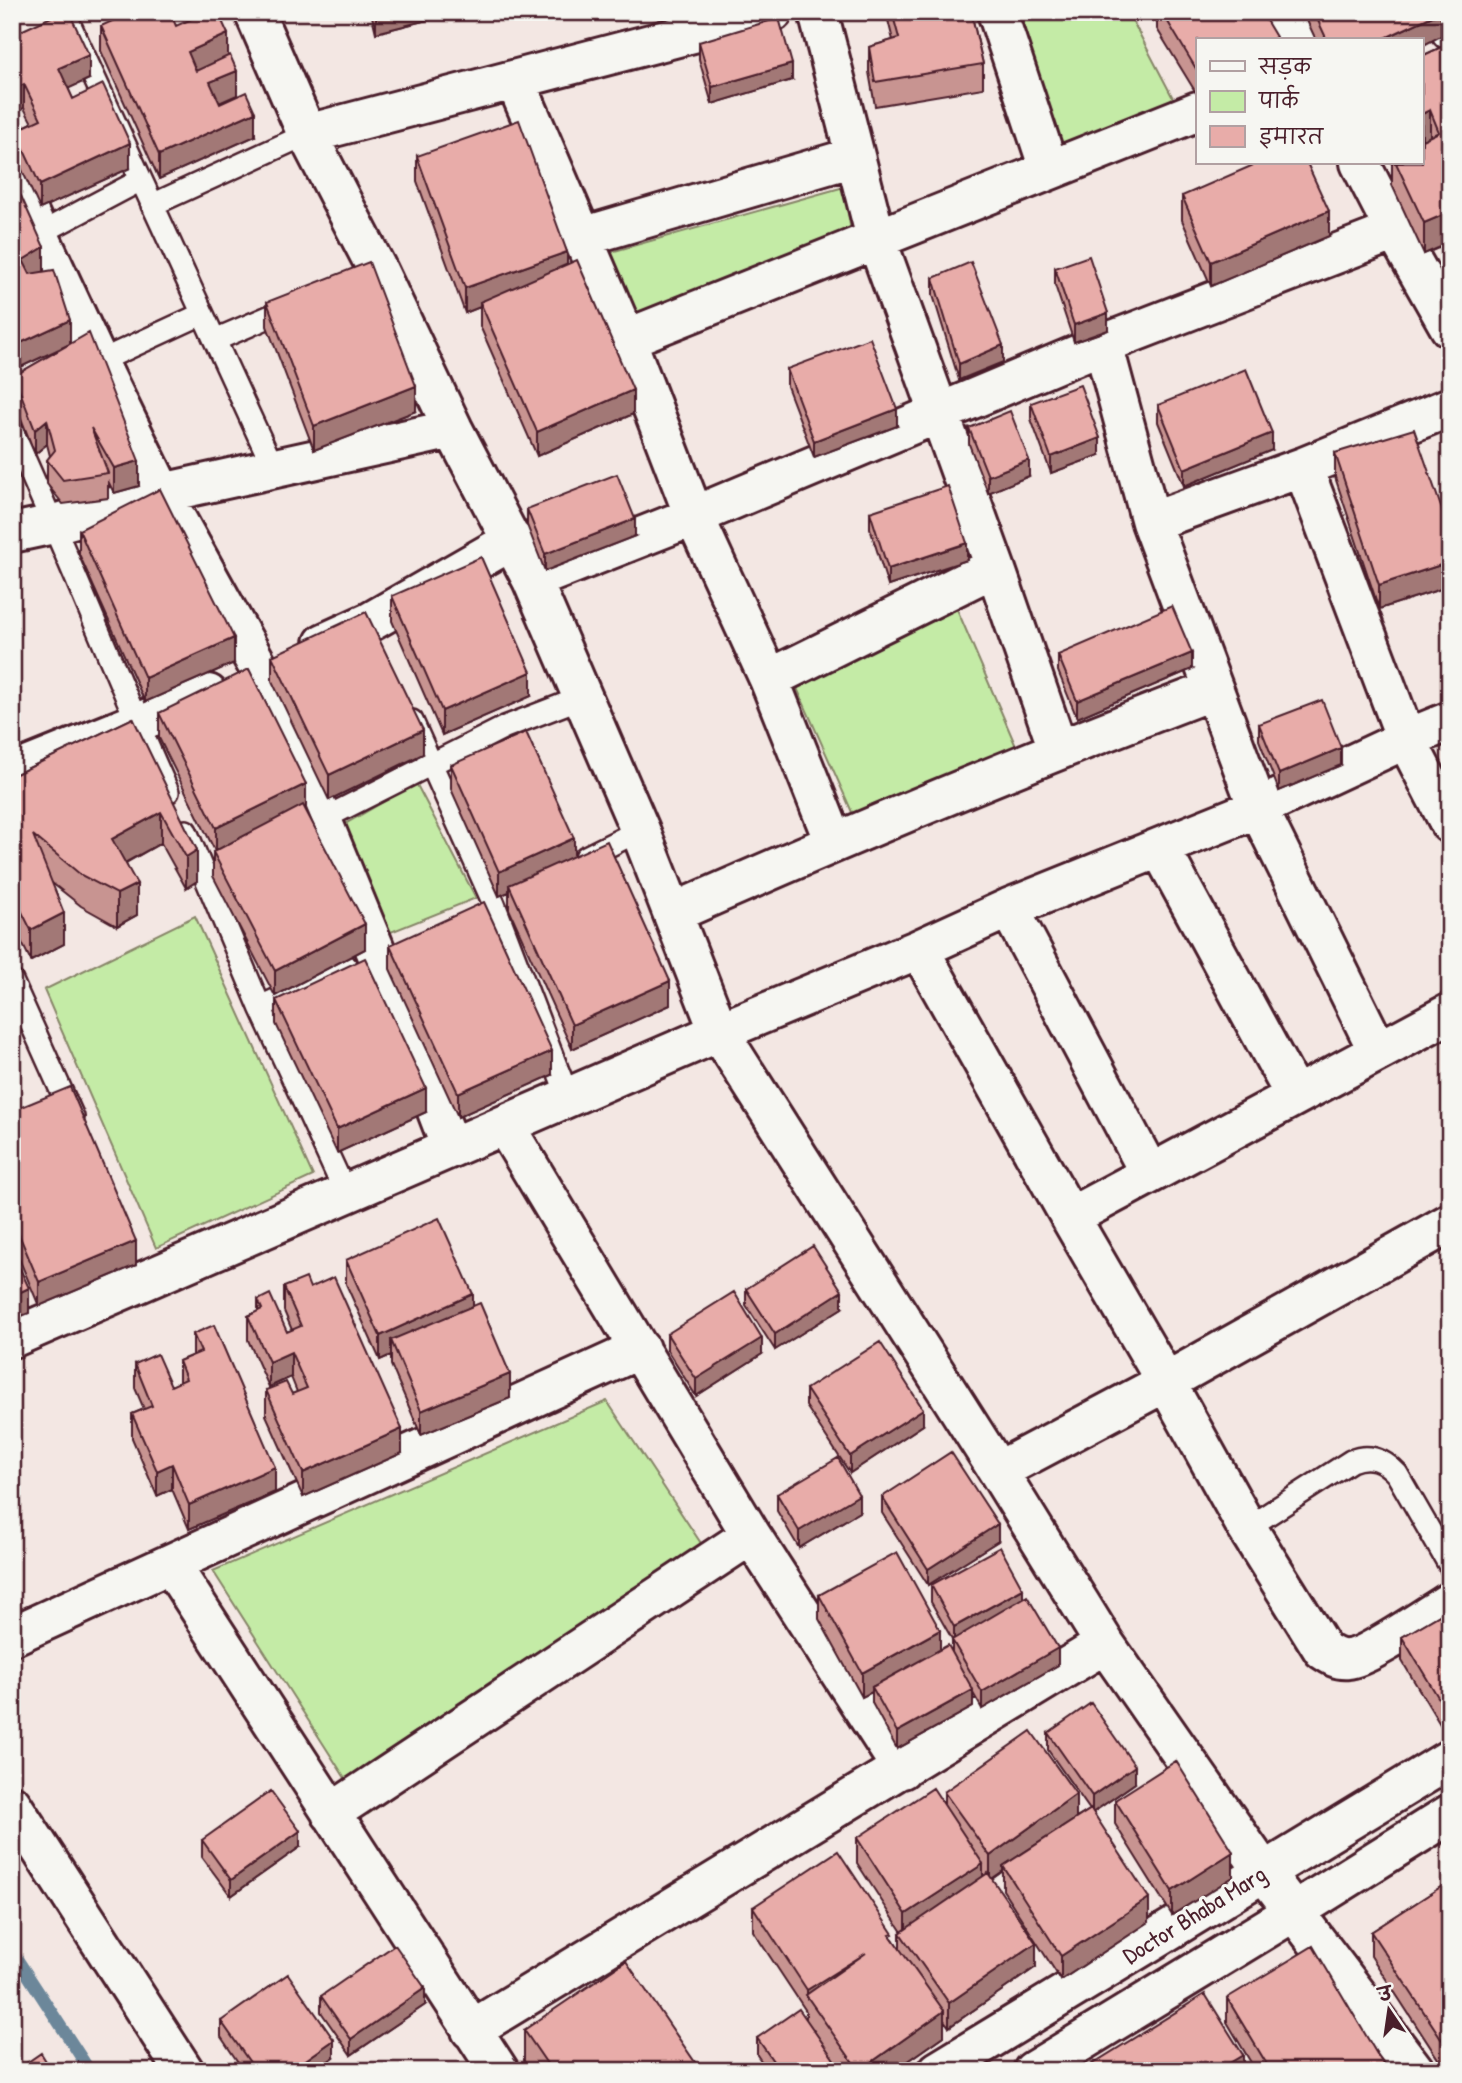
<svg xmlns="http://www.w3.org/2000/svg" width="1462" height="2083" viewBox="0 0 1462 2083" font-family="'Patrick Hand','Playpen Sans Deva',sans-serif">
	<rect width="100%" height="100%" fill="#f3e7e3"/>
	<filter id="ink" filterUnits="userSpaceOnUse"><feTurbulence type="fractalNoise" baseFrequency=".0143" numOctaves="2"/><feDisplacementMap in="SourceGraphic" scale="14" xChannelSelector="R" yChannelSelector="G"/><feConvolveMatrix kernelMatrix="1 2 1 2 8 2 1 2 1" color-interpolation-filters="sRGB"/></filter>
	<g filter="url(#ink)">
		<!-- green -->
		<path fill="#c4eba6" stroke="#878568" stroke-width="2" d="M1007,12h121l46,88 -140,57z
			M844,187l8,51 -224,80 -35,-61z
			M957,609l61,142 -163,68 -59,-133z
			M416,783l60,115 -90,36 -46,-107z
			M195,916l118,260 -157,72 -112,-258z
			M607,1401l113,171 -352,242 -155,-243z"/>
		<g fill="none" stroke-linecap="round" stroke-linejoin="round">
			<!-- stream -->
			<path stroke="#6c879a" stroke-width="12" d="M12,1951l78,120"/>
			<defs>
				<path id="service" d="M64,12l210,457
					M152,205l155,-71
					M39,234l102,-54
					M215,340l77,-33
					M98,362l104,-48
					M12,431c54,119 102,241 156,361
					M412,721l82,183 74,193
					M315,823l190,-96 78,-30
					M186,831l74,176 86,187
					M586,857l54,-27
					M12,981l61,136
					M260,1007l87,-40
					M1247,1528l104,-67c19,-8 33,-1 46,13l53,92"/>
				<path id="minor" d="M254,12l53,122 71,137 75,158 79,151 108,250 79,202 279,439 107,173 159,228 151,199
					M818,12l58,226 119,329 63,182
					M997,12l52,157
					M1282,12l14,28
					M1440,12l10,18
					M515,80l111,259 68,177 75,163 65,163
					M307,134l466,-122
					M1360,163l35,68 55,97
					M12,177l86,185 64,131 99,179 116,282 74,194
					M582,237l272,-80
					M626,339l572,-228
					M1103,344l48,178 107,286 120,243
					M1303,467l103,272 44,85
					M1151,522l152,-55 147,-60
					M12,533l42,-9 108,-31 291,-64
					M532,580l162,-64 409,-172 292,-113
					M324,643l46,-21 143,-82
					M769,679l226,-112
					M12,773l196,-79
					M1160,848l135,248
					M1009,908l141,266
					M673,913c179,-79 358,-154 540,-223
					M919,949l151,268 96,165 81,146 76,122c9,6 15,10 25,9 19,-1 82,-45 102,-57
					M505,1126l246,409 151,234
					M1070,1217l380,-204
					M12,1338l707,-306 200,-83 90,-41 249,-100 148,-69 44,-18
					M998,1471l168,-89 284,-159
					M171,1565l328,506
					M12,1636l628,-287
					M12,1805l172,266
					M331,1813l420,-278
					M471,2030l634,-386"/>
				<path id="tertiary" d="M938,2071l512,-312
					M1033,2071l262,-160 155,-97"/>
			</defs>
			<!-- service casing -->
			<use href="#service" stroke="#4a1f2b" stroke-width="26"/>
			<!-- minor casing -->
			<use href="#minor" stroke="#4a1f2b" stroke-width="44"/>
			<!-- tertiary casing -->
			<use href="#tertiary" stroke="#4a1f2b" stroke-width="44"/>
			<!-- service -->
			<use href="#service" stroke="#f6f6f2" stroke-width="21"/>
			<!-- minor -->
			<use href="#minor" stroke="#f6f6f2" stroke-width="38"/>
			<!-- tertiary -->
			<use href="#tertiary" stroke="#f6f6f2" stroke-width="38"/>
		</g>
		<!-- wall -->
		<path fill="#c89491" stroke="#4a1f2b" stroke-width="2" d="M371,12h84v1l-79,20z
			M886,12h85l12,52v24l-108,18 -6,-34v-25l24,-7z
			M1151,12h110l15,28h-78v56l-41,-67v-16l-4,3z
			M1303,12h138v24l-19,4h-106z
			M101,26h75l52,30 9,39 -18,8 36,33 -96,43 -58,-128z
			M12,35l77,44 -21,9 5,11 57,69 -90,41 -25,-54v-24l17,-8 -8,-15z
			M699,42l93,38 -80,24 -13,-45z
			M1450,43v200l-26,11 -32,-69v-22h30v-107z
			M417,156l216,258 -96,42 -57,-130v-19l-15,6 -48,-132z
			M1182,196l147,40 -118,50 -29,-66z
			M12,200l32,71 -1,1 27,72 69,142 -25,7 -6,-12v17l-45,6 -16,-20v-24l3,-4 -3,-12 -12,10 -21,-54v-24l56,-32 -58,27z
			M1055,268l53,62 -34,12 -19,-57z
			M933,278l70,84 -44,18 -26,-85z
			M267,302l149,109 -102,39 -47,-124z
			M787,369l110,57 -83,31 -27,-71z
			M1031,403l69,52 -49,18 -20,-54z
			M1158,405l114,45 -88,36 -26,-64z
			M969,428l60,48 -41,17 -19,-49z
			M1335,453l115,80v53l-71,23 -44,-132z
			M527,509l108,27 -90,35 -18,-46z
			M870,512l97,48 -79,26 -18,-58z
			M79,530l155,133 -89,39 -66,-148z
			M392,596l139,100 -89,39 -50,-114z
			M1058,655l134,14 -115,49 -19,-47z
			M272,656l151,98 -94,46 -57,-119z
			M159,713l147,95 59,141 -90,47 -62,-120v-24l2,-1 -56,-113z
			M133,718l64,163 -11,7 -25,-45 -35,20 11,52 -20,11 -36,-20 -29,-23 12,61 -33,17 -19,-38v-147z
			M1259,724l82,41 -62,26 -20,-51z
			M451,765l123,91 96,149 -98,44 -63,-140v-17l-10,4 -48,-107z
			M390,945l162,130 -94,42 -68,-148z
			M276,1000l150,112 -89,41 -61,-129z
			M12,1111l124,154 -97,41 -27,-64z
			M346,1260l127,45 37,93 -89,37 -30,-70v-10l-11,5 -34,-76z
			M284,1287l26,1 92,165 -99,44 -37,-82v-25l26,4 5,-2 -6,-15 -22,10 -21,-47v-24l10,-4v-12l29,32 5,-2 -8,-19z
			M746,1289l96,19 -67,42 -29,-45z
			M193,1334l82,158 -86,37 -17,-40 -15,7 -25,-58v-24l12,-5 -9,-21v-24l36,22 8,-3v-22l14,-6z
			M667,1334l95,20 -66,42 -29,-46z
			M806,1389l117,36 -73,48 -44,-67z
			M777,1494l82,18 -60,36 -22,-37z
			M882,1497l116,44 -70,44 -46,-72z
			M931,1585l92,13 35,67 -76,44 -9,-16v14l-76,42 -25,-46v-11l-10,5 -43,-78v-24l121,54 12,3v-13l-21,-37z
			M1450,1609v132l-48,-80v-24z
			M1048,1733l87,50 -42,29 56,110 -88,58 -58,-90v-19l-11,8 44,88 -87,60 -5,-7v16l-50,35h-126l-11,-16v-17l49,-20v-7l-53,-80v-24l140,32 7,11v-17l2,-1 -45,-69v-25l87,-33v-13l132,26 14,-8 -42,-60z
			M1115,1800l118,77 -61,38 -57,-91z
			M202,1840l98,7 -69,49 -29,-39z
			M1450,1881v189l-4,1 -75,-115v-24z
			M321,1996l104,9 -74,50 -30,-43z
			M1227,1998l160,73h-131l-29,-49z
			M221,2021l113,36 -20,14h-70l-23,-34z
			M524,2030l177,41h-170l-7,-10z"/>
		<!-- shaded-wall -->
		<path fill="#a27876" stroke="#4a1f2b" stroke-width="2" d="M391,12h64v1l-79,20v-17z
			M1441,12v24l-19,10v-6h-41z
			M228,34v25l-40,18v-25z
			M89,55v24l-30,14v-25z
			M792,64v16l-80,24v-17z
			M237,71v24l-27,12v-25z
			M24,84v24l-12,6v-24z
			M1430,110v32l-8,3v-31z
			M255,112v24l-96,43v-24z
			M130,143v25l-90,41v-24z
			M13,175v25h-1v-24z
			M1329,211v25l-118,50v-24z
			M1450,212v31l-26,11v-31z
			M44,247v24l-21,13v-24z
			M567,252v24l-87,26v5l-15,6v-25z
			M1108,313v17l-34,12v-17z
			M70,320v24l-58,27v-24z
			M1003,345v17l-44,18v-16z
			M416,386v25l-102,39v-24z
			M633,390v24l-96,42v-24z
			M897,409v17l-83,31v-16z
			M47,420v24l-12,10v-24z
			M1272,433v17l-88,36v-17z
			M1100,438v17l-49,18v-16z
			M1029,460v16l-41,17v-17z
			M139,461v25l-25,7v-25z
			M635,519v17l-90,35v-17z
			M967,543v17l-79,26v-17z
			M1450,562v24l-71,23v-24z
			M234,638v25l-89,39v-24z
			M1192,653v16l-115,49v-17z
			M531,672v24l-89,39v-24z
			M423,730v24l-94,46v-25z
			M1341,748v17l-62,26v-17z
			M306,784v24l-90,45v-25z
			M161,812v31l-49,27v-31z
			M574,838v25l-65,22v7l-10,4v-24z
			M197,850v31l-11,7v-31z
			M137,884v31l-20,11v-32z
			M64,913v31l-33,17v-31z
			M365,924v25l-90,47v-25z
			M670,981v24l-98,44v-24z
			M552,1051v24l-94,42v-24z
			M426,1088v24l-89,41v-24z
			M136,1241v24l-97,41v-24z
			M29,1288v25l-17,7v-24z
			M842,1291v17l-67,42v-16z
			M473,1294v24l-82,22v15l-11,5v-24z
			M762,1338v16l-66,42v-17z
			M291,1352v25l-22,10v-25z
			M510,1374v24l-89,37v-24z
			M923,1409v16l-73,48v-17z
			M402,1429v24l-99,44v-24z
			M172,1464v25l-15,7v-25z
			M275,1467v25l-86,37v-24z
			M859,1495v17l-60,36v-17z
			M998,1524v17l-70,44v-16z
			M1023,1589v16l-69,38v-16z
			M940,1630v25l-68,32v5l-10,5v-24z
			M1058,1648v17l-76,44v-17z
			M973,1690v17l-76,42v-17z
			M1135,1766v17l-43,30v-17z
			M1076,1794v25l-73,47v5l-13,9v-24z
			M300,1831v16l-69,49v-16z
			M1233,1852v25l-61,38v-24z
			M983,1864v24l-77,50v-24z
			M1149,1898v24l-88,58v-24z
			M1036,1943v24l-87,60v-24z
			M866,1953l-59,45v-8z
			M425,1988v17l-74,50v-16z
			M944,2011v25l-50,35h-35z
			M334,2040v17l-20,14h-24z
			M1450,2045v25l-3,1v-24z
			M1243,2055v16h-27z"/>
		<!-- building -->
		<path fill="#e8aca9" stroke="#4a1f2b" stroke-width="2" d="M62,12h7l20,43 -30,13 14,31 30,-15 27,59 -90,42 -25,-54 26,-12 -17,-35 -12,6v-55z
			M132,12h38l6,14 31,-14h11l10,22 -40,18 8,19 34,-16 7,16 -27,11 10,22 26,-12 9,20 -96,43 -58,-129z
			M375,12h16l-15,4z
			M892,12h79l12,52 -108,18 -6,-35 30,-9z
			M1162,12h99l15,25 -5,3h-73v32z
			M1314,12h127l-60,28h-54z
			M779,18l13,46 -80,23 -13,-45z
			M1450,43v169l-26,11 -28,-60h26v-23l17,-8 -9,-22 -8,4v-58z
			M519,120l48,132 -102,36 -48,-132z
			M1258,163h49l22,48 -118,51 -29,-66z
			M21,196l23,51 -21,13 7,14 24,-4 16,50 -58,27v-147z
			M1089,256l19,57 -34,12 -19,-57z
			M577,260l56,130 -96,42 -57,-130z
			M369,262l47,124 -102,40 -47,-124z
			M971,262l32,83 -44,19 -26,-86z
			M89,333l50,128 -25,7 -23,-40 17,45 -45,7 -16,-20 8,-10 -8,-30 -12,10 -21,-54z
			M870,338l27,71 -83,32 -27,-72z
			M1246,369l26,64 -88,36 -26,-64z
			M1080,385l20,53 -49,19 -20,-54z
			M1010,411l19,49 -41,16 -19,-48z
			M1414,429l36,104v29l-71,23 -44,-132z
			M617,474l18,45 -90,35 -18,-45z
			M948,486l19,57 -79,26 -18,-57z
			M160,489l74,149 -89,40 -66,-148z
			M481,557l50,115 -89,39 -50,-115z
			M1172,606l20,47 -115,48 -19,-46z
			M366,612l57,118 -94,45 -57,-119z
			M249,669l57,115 -90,44 -57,-115z
			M1322,700l19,48 -62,26 -20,-50z
			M133,718l64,132 -11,7 -25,-45 -49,27 25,45 -20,10 -36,-19 -48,-40 31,78 -33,17 -19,-38v-116z
			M526,732l48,106 -75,34 -48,-107z
			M303,805l62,119 -90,47 -62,-119z
			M607,841l63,140 -98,44 -63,-140z
			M484,902l68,149 -94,42 -68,-148z
			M365,958l61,130 -89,41 -61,-129z
			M70,1087l66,154 -97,41 -27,-64v-107z
			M439,1218l34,76 -93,42 -34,-76z
			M813,1246l29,45 -67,43 -29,-45z
			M12,1252l17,36 -17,8z
			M334,1277l68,152 -99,44 -37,-83 20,-8 6,12 15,-6 -16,-36 -22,10 -21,-46 14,-7 -4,-9 12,-6 17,38 14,-6 -17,-39 22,-9 4,10z
			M734,1292l28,46 -66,41 -29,-45z
			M480,1303l30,71 -89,37 -30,-71z
			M214,1325l61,142 -86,38 -17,-41 -15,7 -25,-57 20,-8 -17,-42 22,-10 14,32 15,-7 -7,-18 22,-9 -8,-18z
			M880,1342l43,67 -73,47 -44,-67z
			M951,1452l47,72 -70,45 -46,-72z
			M838,1458l21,37 -60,36 -22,-37z
			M1000,1547l23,42 -69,38 -23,-42z
			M897,1552l43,78 -78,43 -43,-78z
			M1027,1596l31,52 -76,44 -30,-52z
			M1450,1609v108l-48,-80z
			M948,1645l25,45 -76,42 -25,-45z
			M1091,1703l44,63 -43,30 -44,-63z
			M1031,1731l45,63 -86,62 -46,-64z
			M1176,1761l57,91 -61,39 -57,-91z
			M933,1788l50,76 -77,50 -49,-76z
			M271,1791l29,40 -69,49 -29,-40z
			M1091,1809l58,89 -88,58 -58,-90z
			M838,1851l55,83 -3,1 54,76 -85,60 -53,-76 60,-42 -59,37 -54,-83z
			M988,1873l48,70 -87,60 -49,-70z
			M1450,1881v164l-3,2 -76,-115z
			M395,1945l30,43 -74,51 -30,-43z
			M1313,1946l74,125h-116l-44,-73z
			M626,1961l75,110h-149l-28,-41z
			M288,1974l46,66 -44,31h-34l-35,-50z
			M1205,1994l38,61 -27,16h-135z
			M799,2009l43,62h-62l-23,-33z
			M41,2053l11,18h-37z
			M1246,2066l3,5h-10z"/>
	</g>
	<g text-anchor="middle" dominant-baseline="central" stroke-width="6" stroke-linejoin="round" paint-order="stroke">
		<!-- street labels -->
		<g font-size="24" fill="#4a1f2b" stroke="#f6f6f2">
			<text transform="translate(1194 1914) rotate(-32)">Doctor Bhaba Marg</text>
		</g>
	</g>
	<!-- margin -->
	<rect width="1462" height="2083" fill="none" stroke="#f6f6f2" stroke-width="42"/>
	<rect x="21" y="21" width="1420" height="2041" fill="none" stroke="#4a1f2b" stroke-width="2.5" filter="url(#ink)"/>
	<!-- legend -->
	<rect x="1196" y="38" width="228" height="126" fill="#f6f6f2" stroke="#b1a0a2" stroke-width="2"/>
	<rect x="1210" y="61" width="35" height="10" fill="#f6f6f2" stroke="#b1a0a2" stroke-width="2"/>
	<text x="1259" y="74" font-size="21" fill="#4a1f2b">सड़क</text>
	<rect x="1210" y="91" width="35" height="21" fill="#c4eba6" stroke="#b1a0a2" stroke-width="2"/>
	<text x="1259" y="108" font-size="21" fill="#4a1f2b">पार्क</text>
	<rect x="1210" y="126" width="35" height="21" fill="#e8aca9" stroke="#b1a0a2" stroke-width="2"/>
	<text x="1259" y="144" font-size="21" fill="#4a1f2b">इमारत</text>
	<!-- north arrow -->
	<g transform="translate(1389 2010) rotate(347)" stroke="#f6f6f2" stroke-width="5" paint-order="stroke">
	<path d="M0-5L12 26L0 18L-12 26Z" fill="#4a1f2b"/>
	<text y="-10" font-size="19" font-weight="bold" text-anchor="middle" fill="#4a1f2b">उ</text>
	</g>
</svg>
